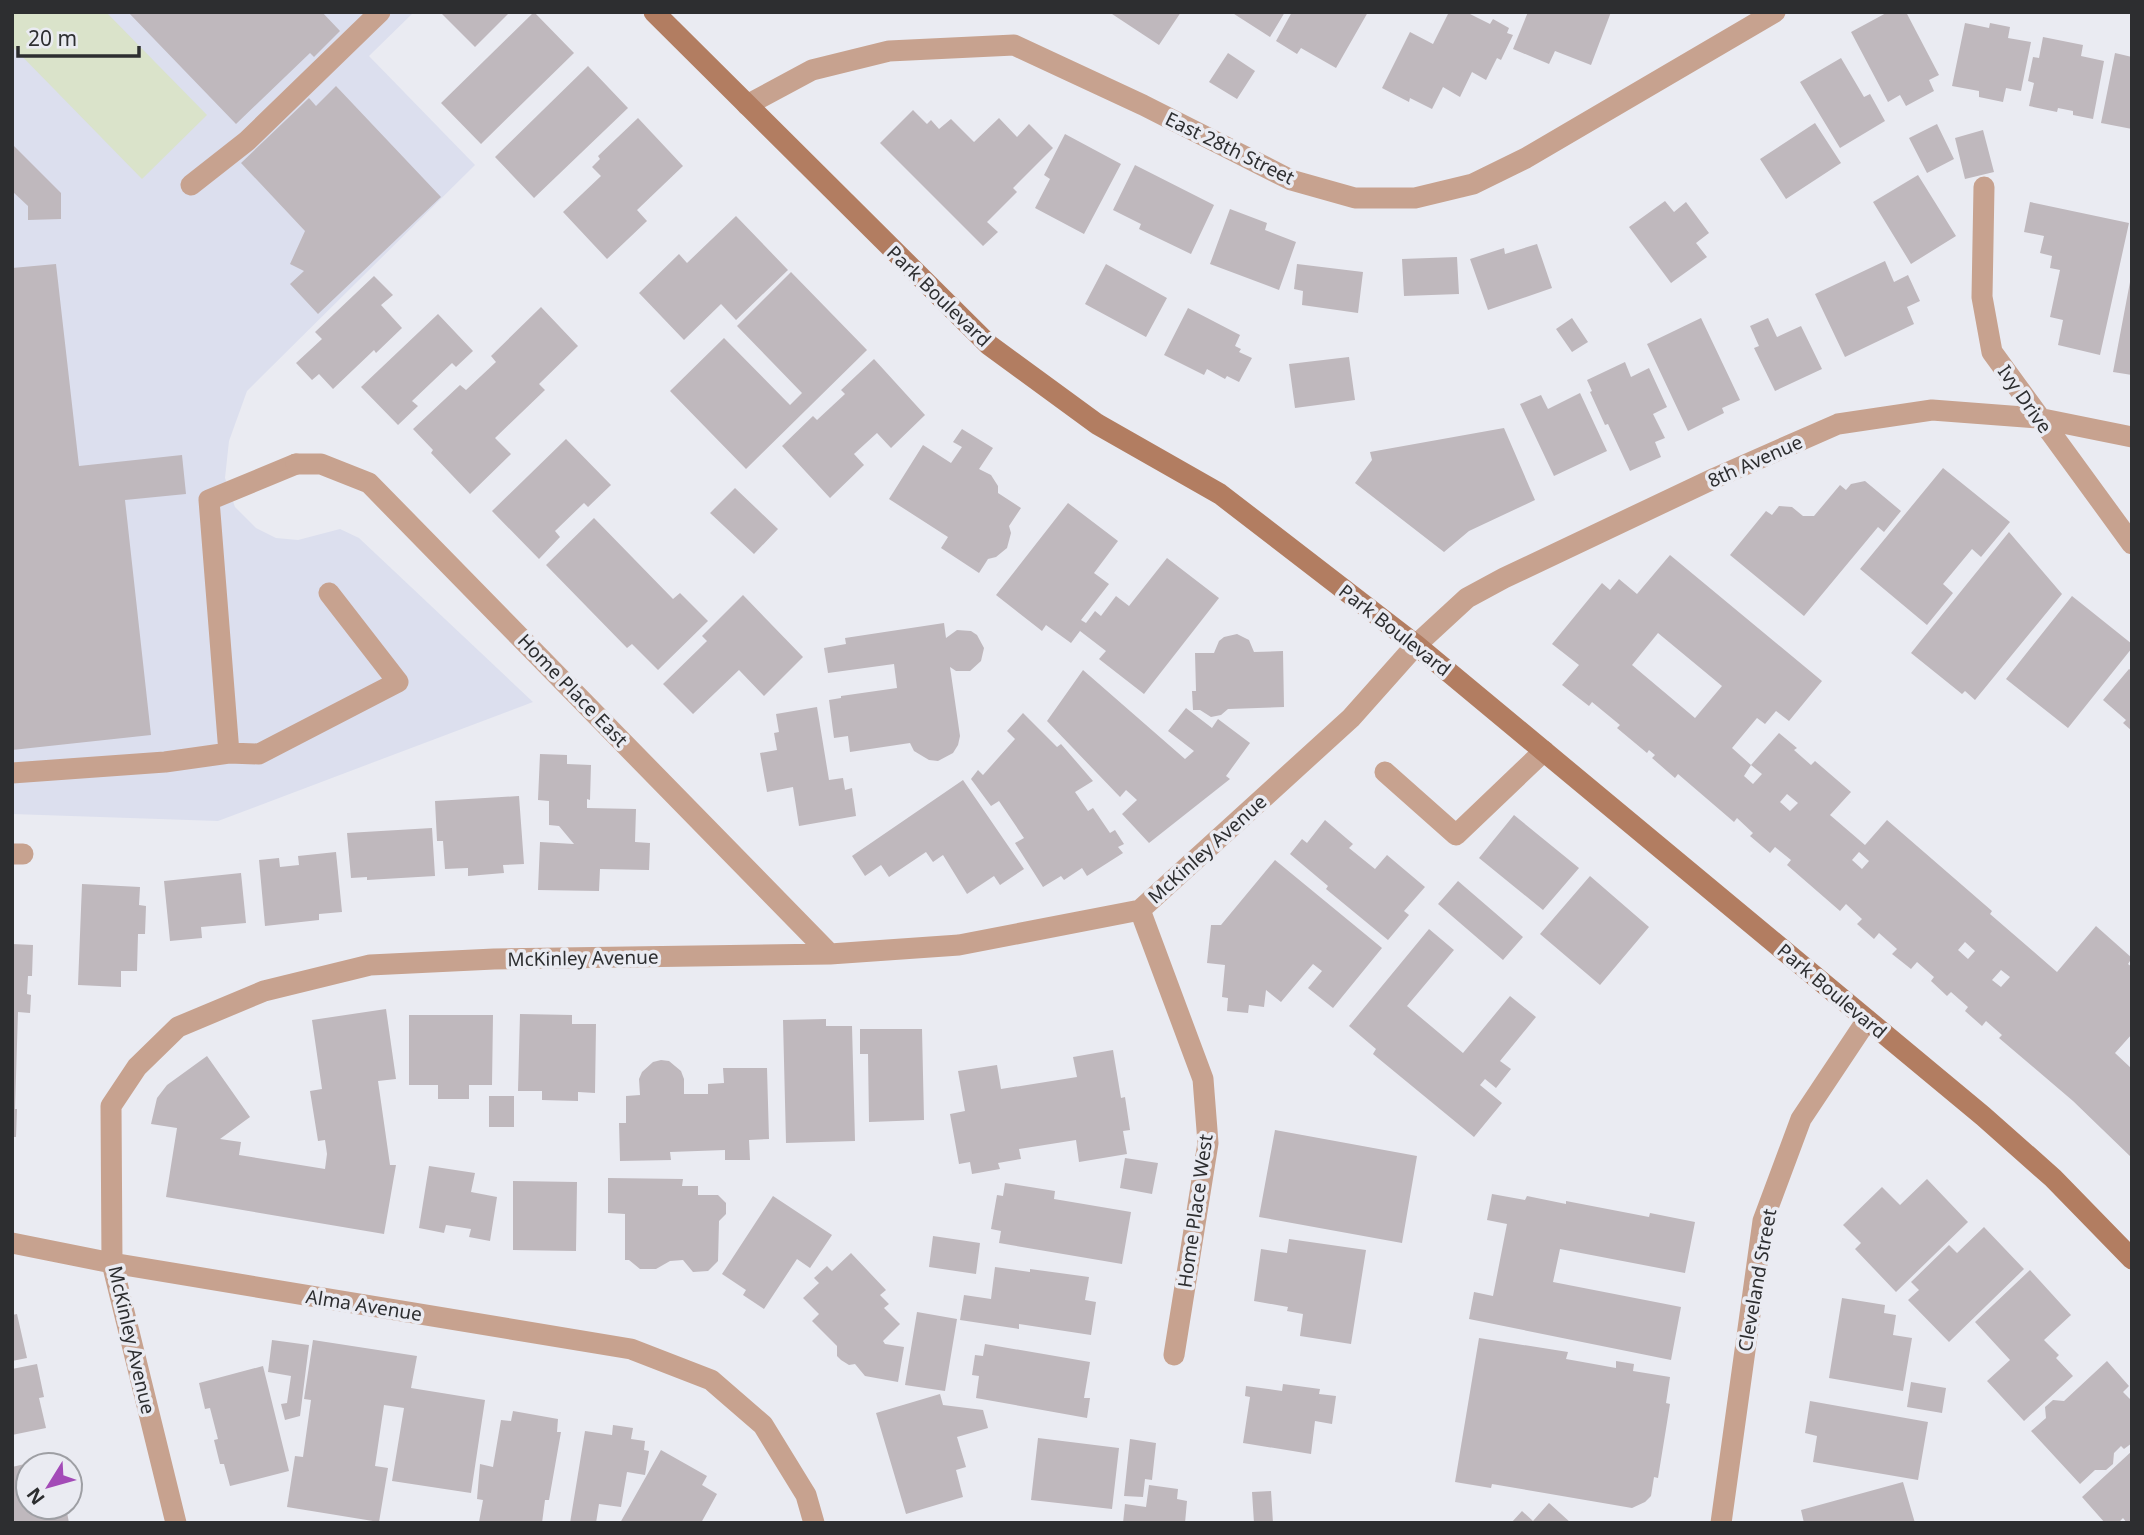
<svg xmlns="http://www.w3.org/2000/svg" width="2144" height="1535" viewBox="0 0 2144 1535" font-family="'Noto Sans',sans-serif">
	<rect width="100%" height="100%" fill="#eaebf2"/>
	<!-- built -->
	<path fill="#dcdfee" d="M12,12h402l-45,44 106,109 -228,226 -18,50 -4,37 10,29 21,21 20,10 22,2 42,-11 19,9 174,164 -315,119 -206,-7z"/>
	<!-- green -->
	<path fill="#dae3ca" d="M12,12h94l101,103 -65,64 -130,-133z"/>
	<!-- building -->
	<path fill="#bfb8bd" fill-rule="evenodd" d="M128,12h194l18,19 -26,26 -4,-4 -74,71z
		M440,12h70l-35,35z
		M534,12l40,41 -93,91 -40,-41z
		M1109,12h72l-22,33z
		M1231,12h54l-15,25z
		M1292,12h76l-32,56 -35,-20 -4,6 -21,-13z
		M1449,12h17l24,12 3,-5 16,9 -2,5 6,2 -12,25 -4,-2 -11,22 -14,-8 -12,25 -17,-10 -11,22 -22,-11 -1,4 -27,-14 28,-56 23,12z
		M1528,12h83l-20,53 -36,-14 -6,13 -36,-15z
		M1888,12h18l33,63 -10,5 5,11 -28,15 -6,-11 -12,7 -37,-70z
		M1965,23l24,5 1,-5 20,4 -2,11 23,4 -10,49 -15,-3 -3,14 -24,-5v-6l-27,-5z
		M2043,37l40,8 -2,11 23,5 -11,58 -20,-4v-4l-15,-3 -1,4 -28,-6 5,-23 -6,-2 5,-24 6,1z
		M1228,53l27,18 -18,28 -28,-17z
		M2115,53l17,4v72l-31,-6z
		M1841,58l23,39 6,-3 15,27 -45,27 -40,-66z
		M588,66l40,42 -94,90 -39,-41z
		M336,86l105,111 -123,117 -28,-30 14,-13 -14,-7 15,-33 -64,-68 68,-65 7,8z
		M913,110l14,14 4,-4 8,9 12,-10 23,23 25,-24 18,19 12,-13 24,24 -40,40 4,4 -30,30 11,10 -15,14 -103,-103z
		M638,118l45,48 -46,44 10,11 -40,38 -44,-47 38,-36 -9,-9 8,-8 -2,-3z
		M1815,123l26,40 -55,36 -26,-40z
		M1937,124l17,35 -27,14 -18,-35z
		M1983,130l11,42 -29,7 -10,-41z
		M1065,134l56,30 -37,70 -49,-26 15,-29 -6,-4z
		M12,144l49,49v26l-33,1v-14l-16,-15z
		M1135,165l79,40 -23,49 -52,-25 2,-5 -28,-14z
		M1918,175l38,61 -45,28 -38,-62z
		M1665,201l9,11 12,-10 23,31 -13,10 11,14 -36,26 -42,-56z
		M2030,202l99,21 -29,132 -42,-10 5,-25 -13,-3 10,-47 -10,-2 2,-12 -12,-3 4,-17 -20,-4z
		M1230,209l37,14 -2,7 31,12 -17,48 -69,-26z
		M736,216l52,54 -52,50 -15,-16 -37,36 -45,-47 40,-39 8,9z
		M1537,244l15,44 -64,22 -18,-51 34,-11 1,6z
		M1457,257l2,37 -55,2 -2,-37z
		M1885,261l9,21 14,-7 12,26 -13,6 7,17 -69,33 -30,-63z
		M56,264l23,202 103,-11 4,39 -61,6 26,235 -139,15v-482z
		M1106,264l61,34 -21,39 -61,-33z
		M1297,264l66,8 -5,41 -56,-8 1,-14 -9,-2z
		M791,272l76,78 -121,119 -76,-78 54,-53 66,67 12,-12 -65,-67z
		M374,276l19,19 -12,10 21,23 -26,25 -2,-3 -41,39 -14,-15 -7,6 -16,-17 26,-24 -7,-7z
		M2130,282h2v93l-19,-3z
		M541,307l37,39 -39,38 6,6 -50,48 16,16 -41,40 -39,-41 2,-3 -20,-21 47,-44 6,5 30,-28 -5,-6z
		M1188,308l52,27 -5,11 6,3 -2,3 13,6 -13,24 -12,-6 -2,3 -18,-10 -3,6 -40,-20z
		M438,314l35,37 -17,16 -4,-4 -40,38 6,5 -20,19 -37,-38z
		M1572,318l16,24 -16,10 -16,-23z
		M1701,318l39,82 -18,8 2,5 -36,18 -41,-87z
		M1768,318l9,19 24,-11 21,43 -47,22 -21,-43 5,-2 -9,-20z
		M1349,357l6,43 -60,8 -6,-44z
		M874,359l51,56 -34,33 -14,-15 -23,21 10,11 -34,33 -48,-52 31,-30 4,4 28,-26 -4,-4z
		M1625,362l6,15 18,-9 18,39 -14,7 12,24 -10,4 6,15 -31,14 -22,-47 -3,1 -15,-33 2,-1 -5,-11z
		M1580,393l27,58 -53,25 -34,-72 21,-9 7,14z
		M1504,428l31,72 -66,31 -25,21 -89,-69 17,-23 -2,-8z
		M962,429l31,19 -14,21 12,6 7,11v7l23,15 -12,18 2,7 -4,15 -11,9 -8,2 -9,14 -38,-25 7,-11 -59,-38 34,-54 28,18 11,-16 -9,-5z
		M566,439l45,46 -23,22 -4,-4 -29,28 5,6 -21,22 -47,-48z
		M1943,468l67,54 -29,35 -9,-8 -29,35 10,9 -26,32 -67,-56z
		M1865,481l36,30 -17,21 -6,-5 -74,89 -74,-61 36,-44 6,4 7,-9 13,1 11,9h11l26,-31 6,5 5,-6z
		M735,488l43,41 -24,25 -44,-41z
		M1068,503l50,38 -24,32 15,11 -28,36 5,3 9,-12 6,5 15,-20 13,10 38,-48 52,40 -75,96 -45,-35 7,-8 -26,-20 -9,12 -25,-18 -4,6 -46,-36z
		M594,518l79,81 7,-6 28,28 -50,49 -26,-26 -5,4 -81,-83z
		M2009,532l53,62 -87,106 -10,-9 -3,3 -51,-41z
		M1670,555l152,126 -33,40 -13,-10 -11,13 -8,-6 -25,30 19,17 -7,11 9,8 9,-10 -11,-9 28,-32 18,15 -3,2 17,15 4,-4 36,31 -21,23 35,30 22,-25 105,91 -2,3 67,58 39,-46 36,32 -4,6 4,3v67l-17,19 17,16v89l-59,-57 -74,-63 3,-3 -16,-14 -4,5 -17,-15 3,-4 -17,-15 -4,4 -16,-15 3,-4 -17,-15 -6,7 -19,-15 5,-5 -18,-16 -5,6 -17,-15 5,-5 -16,-15 -6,7 -53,-46 4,-5 -16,-13 -5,6 -20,-17 3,-3 -16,-15 -3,4 -56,-48 -3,4 -23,-20 3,-3 -6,-5 -2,3 -30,-25 3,-3 -28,-23 -3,4 -27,-21 17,-20 -27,-21 50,-61 8,7 9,-11 18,15zM1658,633l64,53 -27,32 -63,-53zM1787,794l11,9 -8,8 -10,-9zM1859,852l10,9 -7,8 -10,-9zM1965,942l10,9 -7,8 -10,-9zM2001,970l9,7 -9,10 -9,-7z
		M743,595l60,62 -39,39 -25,-26 -46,44 -30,-30 44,-43 -5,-5z
		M2072,596l60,48v4l-64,80 -62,-49z
		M944,623l2,15 11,-8 14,1 6,4 7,13 -3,13 -11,10h-14l-6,-4 10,69 -2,9 -5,8 -15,8 -9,-1 -15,-9 -4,-8 -60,9 -2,-16 -14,2 -5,-38 12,-2v-2l56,-8 -3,-24 -66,9 -4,-25 22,-4 -1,-6z
		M1237,634l12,6 5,12 29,-1 1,56 -56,2 -7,6 -10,2 -11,-7h-7l-1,-19h4l-1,-38h19l5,-12 5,-4z
		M2129,669l3,2v60l-9,-8 3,-3 -23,-20z
		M1083,670l102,89 9,-8 -26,-20 18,-23 26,20 6,-9 32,24 -24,33 4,3 -81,64 -27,-29 15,-14 -11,-10 -6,7 -73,-76z
		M817,707l12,73 14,-2 2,12 7,-2 4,28 -57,10 -6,-39 -26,5 -7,-39 17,-3 -3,-17 5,-1 -3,-18z
		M1023,713l34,34 4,-3 32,37 -18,11 13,19 5,-3 17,25 5,-3 9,14 -6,3 5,6 -36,23 -5,-8 -18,12 -3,-4 -18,11 -28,-44 9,-5 -25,-37 -8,5 -20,-27 7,-9 5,5 32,-36 -8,-8z
		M540,754l27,1v9l24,1 -1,35 -3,-1v9l49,1 -1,33 15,1 -1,27 -49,-1 -1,22 -61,-1 2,-48 34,2 -15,-18 -10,-1v-24l-11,-1z
		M963,780l61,89 -24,16 -6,-9 -27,18 -24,-39 -10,7 -7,-10 -37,25 -8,-12 -16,11 -13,-20z
		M519,796l5,68 -21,1 1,8 -36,3v-8l-23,1 -2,-28h-6l-2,-40z
		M1514,815l65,53 -36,42 -64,-52z
		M1325,820l28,24 -4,4 26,21 12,-14 38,32 -21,24 5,4 -21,25 -62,-51 2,-3 -38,-32 12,-15 5,4z
		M432,828l3,48 -68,4v-3l-16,1 -4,-45z
		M336,852l6,60 -23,2v6l-54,6 -6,-66 20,-2 1,9 19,-2 -1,-9z
		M1275,860l107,88 -49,60 -25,-20 14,-17 -9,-7 -32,38 -15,-12 -2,17 -15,-2 -1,8 -21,-2 1,-13 -6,-1 3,-32 -18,-2 4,-38h10z
		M241,873l5,50 -45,4 1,11 -32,3 -6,-60z
		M1590,876l59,51 -49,58 -60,-51z
		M1458,881l65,56 -20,23 -65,-56z
		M82,884l58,3 -1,18 7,1 -1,28h-7l-1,37h-16v16l-43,-2z
		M1429,929l25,21 -47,56 56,47 47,-57 26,21 -36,44 11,8 -15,19 -11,-9 -5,6 22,18 -28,34 -101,-83 3,-5 -27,-23z
		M12,944l21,1 -1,31h-4l-1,18 4,1 -1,18 -12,-1 -3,97h2l-1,28h-4z
		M386,1009l10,70 -18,2 12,84h6l-12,69 -218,-37 11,-69 -26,-4 6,-26 10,-13 40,-29 43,61 -30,22 21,3 -2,13 86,14 2,-15 -2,-14 -7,1 -8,-50 12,-2 -10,-69z
		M520,1014l52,1v9h24l-1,69 -17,-1v9l-36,-1v-9h-24z
		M409,1015h84l-1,70h-23v14h-31v-14h-29z
		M826,1019v7h26l3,115 -69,2 -3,-123z
		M860,1029h62l2,91 -55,2 -1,-68h-8z
		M1113,1050l8,48 4,-1 5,33 -7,1 4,23 -48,8 -3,-22 -57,9 2,10 -23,4 2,6 -28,5 -2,-12 -11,2 -9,-50 15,-3 -7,-40 39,-6 4,24 76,-12 -4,-20z
		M661,1060l8,1 12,10 3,8v15h24v-10l16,-1 -1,-15h44l2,71 -20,1 1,20h-25v-10l-55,2 1,8 -51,1 -1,-38h7v-27l14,-1 -1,-16 3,-7 11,-10z
		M489,1096h25v31h-25z
		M1275,1130l142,26 -15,87 -143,-26z
		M1125,1158l33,5 -6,31 -32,-6z
		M429,1166l46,7 -4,19 26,5 -7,44 -21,-4 2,-8 -25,-4 -2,8 -25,-5z
		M608,1178l75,1 -1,7h16v9h20l8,8v11l-7,7 -1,40 -10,10 -15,1 -10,-12 -13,1 -14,8h-16l-11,-9h-4v-46l-17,-1z
		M1927,1179l41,43 -72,70 -41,-43 6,-6 -18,-18 39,-38 18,18z
		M513,1181l64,1 -1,69 -63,-1z
		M1005,1183l50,8 -1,8 77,13 -9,52 -123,-21 2,-12 -10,-2 6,-34 6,1z
		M1492,1194l33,6 2,-4 39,8v-3l83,16 1,-4 45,9 -10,51 -125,-24 -7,33 128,25 -10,53 -202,-41 5,-27 19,4 14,-72 -20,-4z
		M773,1196l59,39 -22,33 -13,-9 -33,50 -21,-14 3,-5 -24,-16z
		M1984,1227l40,42 -75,73 -41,-42 11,-10 -8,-8 38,-37 8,8z
		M933,1236l47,7 -4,31 -47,-7z
		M1289,1239l77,11 -15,94 -51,-8 3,-22 -16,-3 1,-4 -34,-6 7,-52 26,4z
		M851,1253l35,37 -6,5 9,9 -5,4 16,16 -17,17 2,3 19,3 -6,35 -33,-6 -10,-12 -6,1 -8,-5 -4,-4v-10l-25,-25 7,-7 -16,-16 16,-15 -5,-5 13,-12 5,5z
		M995,1267l35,5v-3l59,8 -4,23 11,2 -5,33 -72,-11v5l-59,-9 4,-25 27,4z
		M2030,1270l41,45 -27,25 15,15 -3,3 17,18 -49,45 -37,-40 23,-21 -35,-38z
		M1842,1298l43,7 -1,8 12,2 -3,20 19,3 -9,53 -74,-13z
		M917,1312l40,7 -12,72 -40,-6z
		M17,1314l10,44 -15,3v-46z
		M1479,1338l89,14 -2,7 50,9v-7l18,3 -1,7 37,6 -4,26 4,1 -12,74 -4,-1 -3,19 -6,6 -13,6 -140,-24 -1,4 -36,-6z
		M272,1340l37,5 -9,71 -15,4 -4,-16 6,-1 4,-27 -23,-4z
		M313,1340l104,16 -6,32 74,12 -14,93 -79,-12 12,-73 -20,-3 -9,61 13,2 -9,54 -92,-15 8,-51 8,1 8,-57 -7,-1z
		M985,1344l105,18 -6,36h6l-3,20 -111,-20 3,-22 -7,-1 3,-20 8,1z
		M2107,1361l22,25 -6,6 9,9v42l-8,6 -3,-3 -7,7 -1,11 -7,6h-11l-15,14 -49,-53 15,-13 -1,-11 8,-7 11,1z
		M37,1364l7,33 -5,1 7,30 -34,7v-66z
		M263,1366l26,105 -59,15 -6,-22h-4l-6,-24 4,-1 -8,-31 -5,1 -6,-26z
		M1911,1382l35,6 -4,25 -35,-6z
		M1283,1384l37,5 -1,5 17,2 -4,28 -17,-3 -4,33 -68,-11 7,-46 -5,-1 1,-10 36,5z
		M940,1394l3,11 40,5 5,18 -31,9 9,30 -10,3 7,27 -57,17 -30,-101z
		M1810,1401l118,21 -10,58 -105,-18 4,-26 -12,-3z
		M513,1411l45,8 -1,13h4l-12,68h-4l-3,23 -63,-1 4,-22 -6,-1 3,-35 13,3 8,-47 10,1z
		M613,1425l20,3 -2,11 14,2 -1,9 5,1 -4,24 -18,-3 -6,35 -22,-3 -3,19h-26l15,-92 27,4z
		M1038,1438l81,10 -7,61 -81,-9z
		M1130,1439l26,4 -4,37 -7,-1 -2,18 -19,-1z
		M661,1450l46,26 -5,9 15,9 -16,29h-81z
		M2132,1451v72h-5l-4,-5 -5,5h-13l-23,-26z
		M50,1458l2,7h-24v42h38l3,16h-57v-56z
		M1903,1482l12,41h-111l-3,-13z
		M1149,1485l29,4 -1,10 10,2 -2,22h-62l2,-19 21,3z
		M1271,1491l2,32h-19l-2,-31z
		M1549,1503l22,20h-60l11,-12 11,10z"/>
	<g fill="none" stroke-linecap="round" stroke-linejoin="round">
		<!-- lane -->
		<path stroke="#c7a28f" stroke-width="21" d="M191,185l56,-44 133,-129
			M229,753l30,1 139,-72 -69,-89
			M1385,772l71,63 88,-84
			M12,773l153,-11 64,-9 -20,-253 87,-36
			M12,854h11"/>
		<!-- street -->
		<path stroke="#c7a28f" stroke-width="21" d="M747,105l65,-35 77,-19 125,-6 129,60 148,75 64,18h60l58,-14 53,-26 249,-146
			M1984,187l-2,110 10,55 140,192
			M296,464h25l48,19 461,471
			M1140,910l63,169 5,64 -34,212
			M12,1243l100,20 519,86 80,31 52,45 43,70 8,28
			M176,1523l-64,-260 -1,-157 26,-39 41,-40 86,-36 106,-26 124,-6 336,-5 129,-9 181,-35 211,-192 65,-73 51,-47 37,-20 211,-100 123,-54 94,-14 106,8 94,19
			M1721,1523l42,-302 38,-102 66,-99"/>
		<!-- secondary -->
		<path stroke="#b27d61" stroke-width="21" d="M654,12l335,333 108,79 123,70 196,151 567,471 70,62 79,81"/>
	</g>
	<g text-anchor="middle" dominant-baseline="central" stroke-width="7" stroke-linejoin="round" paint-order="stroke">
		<!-- street labels -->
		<g font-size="19" fill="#2d2e30" stroke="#eaebf2">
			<text transform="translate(1230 148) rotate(26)">East 28th Street</text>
			<text transform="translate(939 296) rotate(44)">Park Boulevard</text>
			<text transform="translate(2025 399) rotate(55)">Ivy Drive</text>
			<text transform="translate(1755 461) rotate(-24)">8th Avenue</text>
			<text transform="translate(1395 630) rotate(38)">Park Boulevard</text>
			<text transform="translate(573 690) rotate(46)">Home Place East</text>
			<text transform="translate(1207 849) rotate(-42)">McKinley Avenue</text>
			<text transform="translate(583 958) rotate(-1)">McKinley Avenue</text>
			<text transform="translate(1832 991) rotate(40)">Park Boulevard</text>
			<text transform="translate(1195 1211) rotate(-82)">Home Place West</text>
			<text transform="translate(1757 1280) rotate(-80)">Cleveland Street</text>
			<text transform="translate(364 1305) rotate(9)">Alma Avenue</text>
			<text transform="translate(132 1340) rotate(77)">McKinley Avenue</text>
		</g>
	</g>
	<!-- border -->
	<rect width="2144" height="1535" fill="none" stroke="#2d2e30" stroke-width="28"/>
	<!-- north arrow -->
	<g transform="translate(49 1486) rotate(233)"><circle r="33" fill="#eaebf2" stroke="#9e9fa4" stroke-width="2"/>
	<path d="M0-5L12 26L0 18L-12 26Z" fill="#a34bb7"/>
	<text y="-10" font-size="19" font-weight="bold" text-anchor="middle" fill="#2d2e30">N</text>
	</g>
	<!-- scale -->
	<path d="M18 46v10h121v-10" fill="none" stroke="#2d2e30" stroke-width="3.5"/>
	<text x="28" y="46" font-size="21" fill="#2d2e30" stroke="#eaebf2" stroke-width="5" paint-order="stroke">20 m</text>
</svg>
